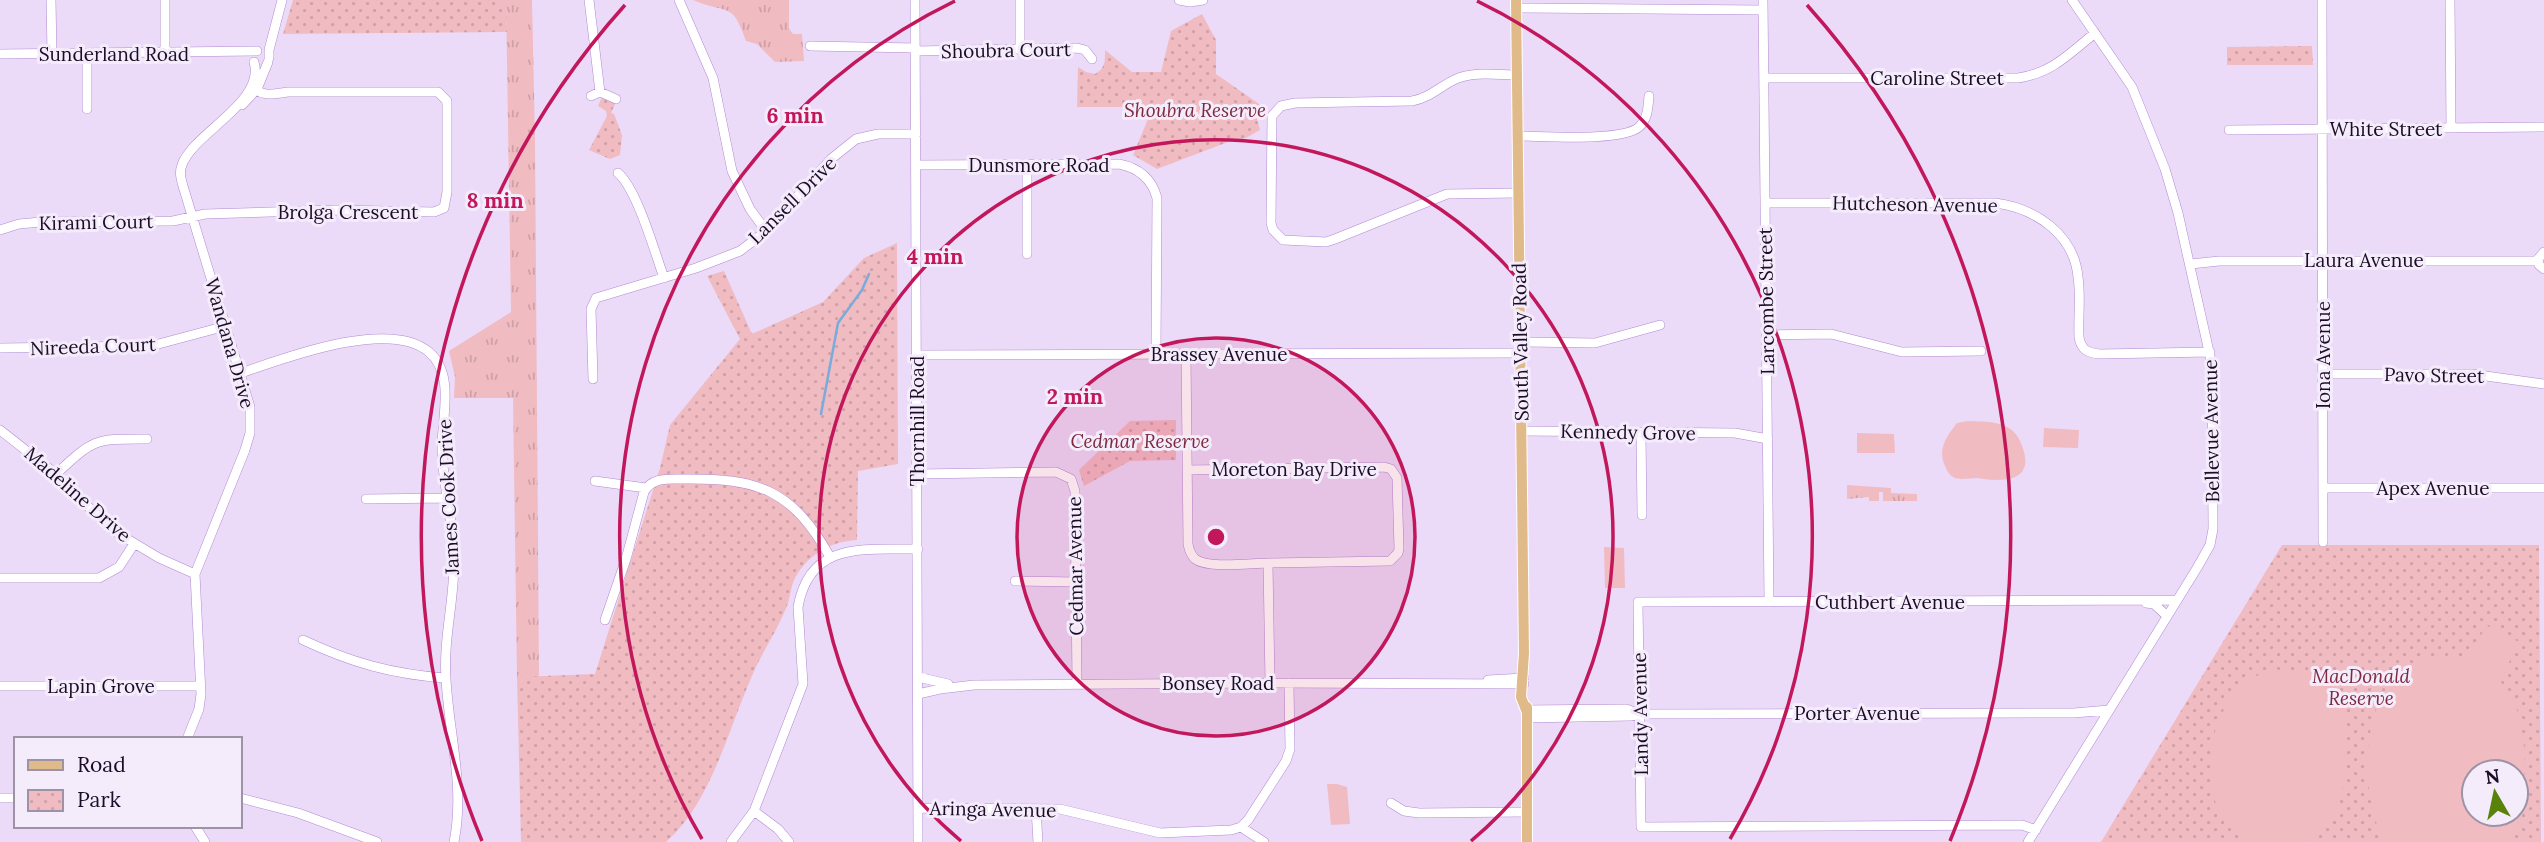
<svg xmlns="http://www.w3.org/2000/svg" width="2544" height="842" viewBox="0 0 2544 842" font-family="Lora,serif">
	<defs>
		<pattern id="grass-tufts" width="24" height="20" patternUnits="userSpaceOnUse" patternTransform="scale(1.75)"><rect width="24" height="20" fill="#f1bbc2"/><path d="M3 7l-1-3M5 7V3M7 7l1-3M15 17l-1-3M17 17v-4M19 17l1-3" fill="none" stroke="#cea0a7"/></pattern>
		<pattern id="park-dots" width="8" height="8" patternUnits="userSpaceOnUse" patternTransform="scale(1.75)"><rect width="8" height="8" fill="#f1bbc2"/><path d="M2 2h.1M6 6h.1" fill="none" stroke="#cea0a7" stroke-width="1.8" stroke-linecap="round"/></pattern>
	</defs>
	<rect width="100%" height="100%" fill="#ebdbf9"/>
	<!-- grass -->
	<path fill="url(#grass-tufts)" d="M506,0h26l3,140 4,538 -22,-1 -4,-279h-59l1,-21 -6,-26 62,-39z
		M693,0h96v29l4,5h9l2,27 -29,1 -18,-18 -11,-3c-14,-41 -18,-26 -53,-41z
		M1847,485l44,3v5l26,1v7h-34v-9h-4v9h-10v-4l-22,2z"/>
	<!-- park -->
	<path fill="url(#park-dots)" fill-rule="evenodd" d="M293,0h213l1,32 -224,2z
		M1202,14l14,26v34l49,34 -8,11 3,11 -14,8 -18,4 -71,27 -24,-14 20,-48h-76l1,-40 8,5 9,2c11,-6 10,-13 10,-24l27,22h29l10,-41z
		M2312,46l1,19h-86v-18z
		M602,97l14,5 -5,11 3,1 8,21 -2,20 -10,4 -21,-9 18,-34 -1,-5 -8,-5z
		M897,243l1,221 -40,7 -1,69c-24,1 -46,13 -59,33 -7,10 -7,20 -10,30 -9,25 -26,49 -36,73 -24,54 -41,127 -86,166h-145l-4,-165 78,-3 65,-206 10,-43 70,-86 -33,-63 17,-5 28,63 71,-32 41,-44z
		M1176,420v40l-46,1 -46,25 -5,-16 51,-49z
		M2282,545h257l2,297h-440zM2474,772h42v42h-42z"/>
	<!-- garden -->
	<path fill="#f1bbc2" fill-rule="evenodd" d="M1968,421c19,1 43,-1 52,20 18,40 -13,42 -43,37 -7,0 -16,2 -22,0 -5,-2 -8,-7 -10,-12 -8,-17 2,-30 12,-43z
		M2044,428l35,2 -1,18 -35,-1z
		M1857,433l37,1 1,19h-38z
		M1604,547l20,1 1,40h-20z
		M2486,625l33,17 -19,39c7,9 14,19 17,29 12,34 10,100 -6,132h-127c-34,-67 -20,-210 85,-183zM2474,772h42v42h-42z
		M2274,670c24,-2 58,11 67,35 13,33 7,132 -39,137 -11,0 -44,0 -53,-1 -63,-27 -46,-159 25,-171z
		M1337,784l10,3 3,37 -19,1 -4,-41z"/>
	<g fill="none" stroke-linecap="round" stroke-linejoin="round">
		<!-- stream -->
		<path stroke="#79abdc" stroke-width="2.5" d="M821,414l17,-91 24,-33 7,-16"/>
		<defs>
			<path id="minor" d="M51,0l1,54
				M165,0v53
				M589,0l11,92
				M679,0l34,78 19,93 18,38 16,22
				M915,0l3,842
				M1020,0v48
				M1179,0l11,2 13,-2
				M1763,0l6,602
				M2322,0l1,542
				M2450,0l1,128
				M1516,8l247,2
				M810,46l106,2
				M916,51l161,-3 8,2 7,9
				M0,54l257,-3
				M87,54v55
				M269,58v-8l13,-50
				M1517,75c-19,0 -44,-4 -61,4 -16,7 -26,19 -44,22l-117,2 -14,3 -9,10 -1,107 2,7 10,10 43,2 9,-3 112,-45 71,-1
				M1764,78h254c34,-5 51,-24 77,-45
				M591,96l9,-4 16,7
				M242,105l15,-16 11,-27
				M2229,130l315,-3
				M1517,136c26,0 105,6 122,-9 9,-8 9,-20 10,-31
				M916,165l203,-1c20,4 33,15 38,34l-1,156
				M1027,165v89
				M618,173c19,16 37,80 46,105
				M1765,203h230c40,5 79,31 83,74 3,20 0,40 1,60 2,13 9,16 21,17l110,-2
				M0,230l19,-6 22,-2 132,-1 32,-7 131,-4 98,2 10,-4 3,-16v-91l-9,-9h-150c-14,2 -27,6 -36,-7
				M2544,252l-6,7 1,6 5,4
				M2191,264l28,-3h319
				M596,298l100,-30 44,-17 26,-20 65,-72 25,-20 22,-5h38
				M1766,335l65,-1 71,18 79,-1
				M1520,342l75,1 65,-18
				M0,348l151,-2 75,-20
				M1186,354l2,190c1,6 3,11 7,15 13,10 56,4 73,4
				M917,355l603,-2
				M241,373c44,-15 148,-55 188,-21 26,22 13,65 13,95 0,38 12,74 12,111 1,40 -11,80 -8,121 3,55 19,108 8,163
				M2323,374h148l73,10
				M593,379l-2,-70 5,-11
				M0,430l56,44 11,13 47,44 45,27 36,16
				M1521,431l214,2 33,6
				M1641,433l1,82
				M1187,470l197,-3 7,2 6,9 2,71 -1,4 -8,8 -122,2 2,120
				M56,474c39,-36 38,-35 91,-35
				M917,474l139,-2 15,7 4,12 2,193
				M595,481l51,7
				M2323,488h221
				M366,499l81,-1
				M0,578h99l20,-11 15,-23
				M1015,581l61,1
				M2146,603l8,1 13,12
				M605,620l21,-61 18,-67c8,-15 24,-13 39,-13 75,-1 109,10 147,78
				M303,640c49,23 89,34 142,38
				M918,677l30,7
				M1488,680l36,-2
				M0,686h201
				M918,694l22,-5 34,-4 296,-2 254,1
				M1526,710l100,-1 14,5
				M1526,718l105,-2 9,-2 434,-1 35,-3
				M187,739l12,-30 2,-15 -6,-120 50,-124 5,-17v-26l-67,-221c-2,-7 -4,-14 -1,-21 11,-32 84,-63 72,-103
				M0,798h16
				M240,798l58,15 79,29
				M1391,803l13,8 15,2 107,-1
				M918,808l142,1 100,24 71,-3 10,-3 7,-7 38,-59 4,-12 -1,-66
				M1036,809l2,33
				M754,811l24,18 11,13
				M195,826l10,16
				M1241,827l23,15
				M2036,830l-14,-5 -381,2 -3,-225 539,-2
				M731,842l23,-31 49,-127 -5,-77c12,-67 67,-57 120,-58
				M2028,842l169,-274 13,-23 3,-16 -1,-164 -34,-152 -13,-44 -33,-82 -60,-87"/>
			<path id="major" d="M1516,0l8,653 -3,44 5,13
				M1527,842v-135"/>
		</defs>
		<!-- minor casing -->
		<use href="#minor" stroke="#b18ad0" stroke-width="10"/>
		<!-- major casing -->
		<use href="#major" stroke="#fff" stroke-width="12"/>
		<!-- minor -->
		<use href="#minor" stroke="#fff" stroke-width="9"/>
		<!-- major -->
		<use href="#major" stroke="#e0ba89" stroke-width="10"/>
	</g>
	<!-- distance rings -->
	<circle cx="1216" cy="537" r="199" fill="#c2185b" fill-opacity=".12"/>
	<g fill="none" stroke="#c2185b" stroke-width="3.5">
		<circle cx="1216" cy="537" r="199"/>
		<path d="M961 841A397 397 0 1 1 1471 841"/>
		<path d="M702 839A596 596 0 0 1 955 1M1477 1A596 596 0 0 1 1730 839"/>
		<path d="M482 841A795 795 0 0 1 625 5M1807 5A795 795 0 0 1 1950 841"/>
	</g>
	<g text-anchor="middle" dominant-baseline="central" stroke-width="6" stroke-linejoin="round" paint-order="stroke">
		<!-- street labels -->
		<g font-size="19" fill="#1c0d27" stroke="#f4ecfb">
			<text transform="translate(1006 50) rotate(-1)">Shoubra Court</text>
			<text x="114" y="54">Sunderland Road</text>
			<text x="1937" y="78">Caroline Street</text>
			<text x="2386" y="129">White Street</text>
			<text x="1039" y="165">Dunsmore Road</text>
			<text transform="translate(792 200) rotate(-45)">Lansell Drive</text>
			<text transform="translate(1915 204) rotate(1)">Hutcheson Avenue</text>
			<text x="348" y="212">Brolga Crescent</text>
			<text transform="translate(96 222) rotate(-1)">Kirami Court</text>
			<text x="2364" y="260">Laura Avenue</text>
			<text transform="translate(1766 301) rotate(-91)">Larcombe Street</text>
			<text transform="translate(1520 342) rotate(-91)">South Valley Road</text>
			<text transform="translate(230 343) rotate(74)">Wandana Drive</text>
			<text transform="translate(93 346) rotate(-2)">Nireeda Court</text>
			<text x="1219" y="354">Brassey Avenue</text>
			<text transform="translate(2323 355) rotate(-90)">Iona Avenue</text>
			<text transform="translate(2434 375) rotate(1)">Pavo Street</text>
			<text transform="translate(917 421) rotate(-90)">Thornhill Road</text>
			<text transform="translate(2211 431) rotate(-91)">Bellevue Avenue</text>
			<text transform="translate(1628 432) rotate(1)">Kennedy Grove</text>
			<text x="1294" y="469">Moreton Bay Drive</text>
			<text x="2433" y="488">Apex Avenue</text>
			<text transform="translate(78 494) rotate(41)">Madeline Drive</text>
			<text transform="translate(448 497) rotate(-93)">James Cook Drive</text>
			<text transform="translate(1075 566) rotate(-91)">Cedmar Avenue</text>
			<text x="1890" y="602">Cuthbert Avenue</text>
			<text x="1218" y="683">Bonsey Road</text>
			<text x="101" y="686">Lapin Grove</text>
			<text x="1857" y="713">Porter Avenue</text>
			<text transform="translate(1640 714) rotate(-91)">Landy Avenue</text>
			<text transform="translate(993 809) rotate(1)">Aringa Avenue</text>
		</g>
		<!-- park labels -->
		<g font-size="19" font-style="italic" fill="#7e293e" stroke="#f4ecfb">
			<text x="1195" y="110">Shoubra Reserve</text>
			<text x="1140" y="441">Cedmar Reserve</text>
			<text x="2361" y="676">MacDonald<tspan x="2361" dy="22">Reserve</tspan></text>
		</g>
	</g>
	<circle cx="1216" cy="537" r="10" fill="#c2185b" stroke="#f4ecfb" stroke-width="3.5"/>
	<g font-size="21" text-anchor="middle" font-weight="bold" fill="#c2185b" stroke="#f4ecfb" stroke-width="6" stroke-linejoin="round" paint-order="stroke">
		<text x="795" y="123">6 min</text>
		<text x="495" y="208">8 min</text>
		<text x="935" y="264">4 min</text>
		<text x="1075" y="404">2 min</text>
	</g>
	<!-- legend -->
	<rect x="14" y="737" width="228" height="91" fill="#f4ecfb" stroke="#9e93a6" stroke-width="2"/>
	<rect x="28" y="760" width="35" height="10" fill="#e0ba89" stroke="#9e93a6" stroke-width="2"/>
	<text x="77" y="772" font-size="21" fill="#1c0d27">Road</text>
	<rect x="28" y="790" width="35" height="21" fill="url(#park-dots)" stroke="#9e93a6" stroke-width="2"/>
	<text x="77" y="807" font-size="21" fill="#1c0d27">Park</text>
	<!-- north arrow -->
	<g transform="translate(2495 793) rotate(351)"><circle r="33" fill="#f4ecfb" stroke="#9e93a6" stroke-width="2"/>
	<path d="M0-5L12 26L0 18L-12 26Z" fill="#58820a"/>
	<text y="-10" font-size="19" font-weight="bold" text-anchor="middle" fill="#1c0d27">N</text>
	</g>
</svg>
